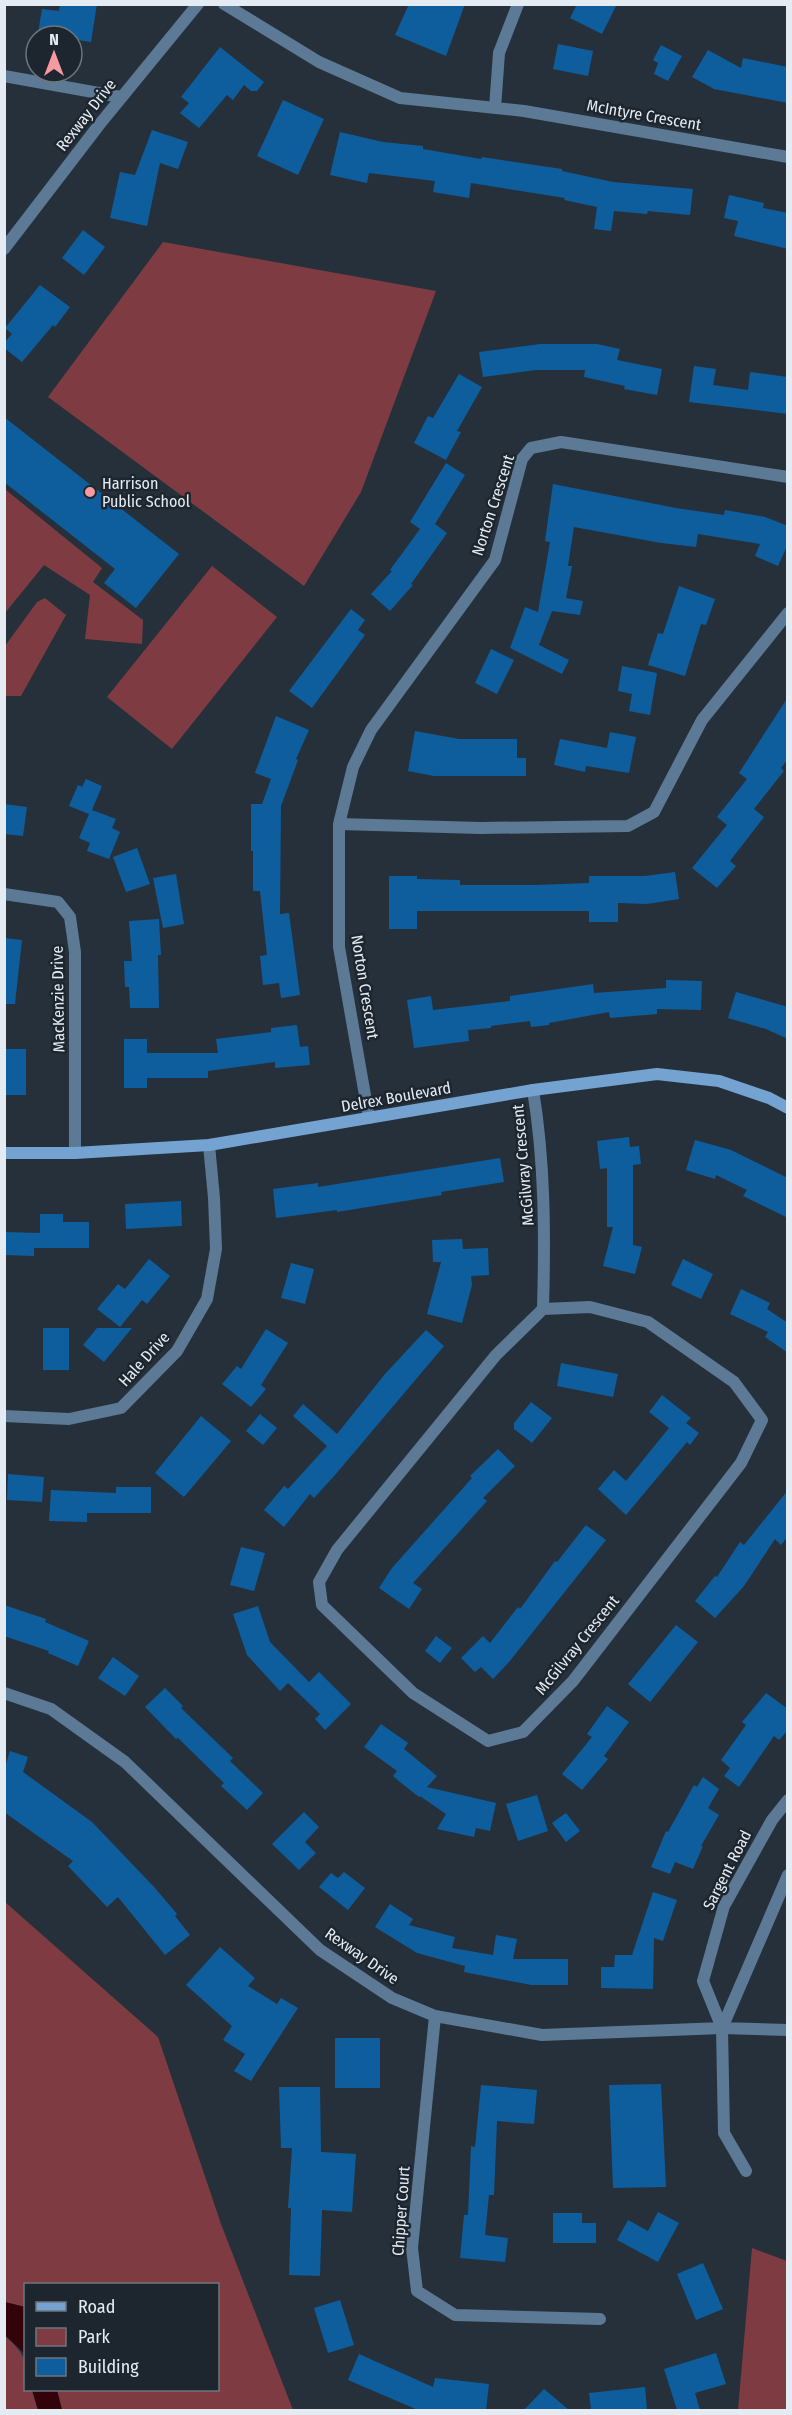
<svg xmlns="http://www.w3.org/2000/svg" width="792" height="2415" viewBox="0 0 792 2415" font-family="'Fira Sans Condensed',sans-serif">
	<rect width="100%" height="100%" fill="#26303a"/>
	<!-- green -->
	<path fill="#7e3c42" d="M163,242l273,49 -75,201 -57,94 -256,-189z
		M6,490l96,78 -9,14 50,38 -1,24 -57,-5 5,-44 -46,-30 -39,48 -1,-121z
		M212,566l65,51 -105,132 -65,-52z
		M45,598l21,17 -45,81h-16v-50l32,-44z
		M5,1902l153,135 63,187 72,186h-231l-5,-20h161v-106h-192l-1,23 -20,-5z
		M752,2248l35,13v149h-49z
		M4,2335c24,22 21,23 22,55h6l6,20h-33z"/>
	<!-- water -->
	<path fill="#33030c" d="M5,2302l20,5v55l-2,-10 -18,-17z
		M32,2390h25l5,20h-24z"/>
	<!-- building -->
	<path fill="#0e5e9e" d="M60,4h37l-6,38 -19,-3v-3l-34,-3 4,-24 17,2z
		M409,4h56l-19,52 -51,-21z
		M577,4h40l-15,30 -32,-16z
		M558,44l35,7 -5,25 -35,-7z
		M661,45l21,11 -14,25 -14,-7 4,-11 -5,-3z
		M220,47l44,35 -7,9h-6l-7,-6 -11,15 -6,-5 -28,33 -19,-15 9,-10 -8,-6z
		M708,50l33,18 2,-10 45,9v36l-74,-14 -22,-12z
		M283,100l41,19 -26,56 -41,-19z
		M152,130l36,12 -10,27 -18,-6 -13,63 -37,-8 10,-46 15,3z
		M340,132l43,10 40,4v3l58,10 1,-2 80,12v2l51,11 80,7 -3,26 -42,-4 -1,3 -33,-3 -3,20 -17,-2 3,-22 -33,-7 1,-2 -94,-15 -2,15 -36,-6 2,-11 -66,-8 -2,10 -37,-8z
		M729,195l35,8 -1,5 25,5v36l-54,-13 4,-15 -14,-3z
		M83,230l22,17 -21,28 -22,-17z
		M40,285l30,22 -15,20 -2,-2 -31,37 -18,-14v-5l8,-9 -7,-6z
		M540,344h57l23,5 -3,11 45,9 -5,26 -33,-6 1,-3 -41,-9 1,-7h-49l-53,7 -4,-25z
		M694,366l22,3 -3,16 35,5 2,-18 38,5v37l-99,-12z
		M459,374l23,13 -25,44 4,1 -15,28 -32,-17 14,-27 5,2z
		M4,417l175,137 -43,54 -32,-25 11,-14 -111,-87z
		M446,463l19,12 -30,49 12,9 -36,51 2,1 -23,26 -19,-17 21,-23 -2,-1 30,-41 -10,-7z
		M553,484l123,24 48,7 1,-5 40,7 23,9v18l-10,22 -23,-10 5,-12 -62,-10 -2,13 -35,-4 -87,-16 -6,39h4l-6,32 17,3 -3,14 -28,-4 -13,34 30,15 -7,14 -52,-26 15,-41 13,5 12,-70 -5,-1z
		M679,586l36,13 -9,26 -5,-1 -16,52 -37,-11 10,-32 5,1z
		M351,609l14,11 -7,10 7,5 -53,73 -23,-17z
		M491,649l23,11 -17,34 -22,-11z
		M622,666l35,7 -7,42 -21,-4 3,-17 -14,-3z
		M788,697v62l-7,9 3,3 -30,38 10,8 -34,44 6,5 -19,22 -25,-20 35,-43 -10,-8 30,-38 -8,-6z
		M276,716l33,14 -13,29 2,1 -17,46 -1,108 9,-1 11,82 -19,3 -2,-15 -16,2 -3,-29 7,-1 -7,-64h-7v-40h-2v-47h11l9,-25 -16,-6z
		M415,731l44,8h58v19h9v18h-92l-26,-5z
		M610,732l26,5 -7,36 -43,-7 -1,6 -31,-7 6,-26 47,9z
		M86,779l16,7 -10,24 24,9 -4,9 8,4 -11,27 -22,-8 3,-8 -11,-5 10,-24 -20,-8 9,-21 4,2z
		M4,804l23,3 -4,29 -19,-2z
		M137,848l13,36 -24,8 -13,-35z
		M675,872l4,27 -32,5 -29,-1v19h-29v-11h-172v18h-28v-53h28v3l43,1v5h75l54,-2v-7h56z
		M176,874l8,50 -21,4 -10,-50z
		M159,919l2,36h-3l1,53h-29l-1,-21h-4l-1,-26h8l-3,-40z
		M4,938l18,2 -7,64h-11z
		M666,980l36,1 -1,29 -44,-1v5l-47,4 -1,-6 -60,11v2l-18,2 -1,-6 -39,5v2l-23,2 1,11 -55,7 -7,-48 24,-4 2,14 77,-9v-5l83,-12 1,9 72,-5z
		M736,992l52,15v32l-22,-10 -38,-11z
		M297,1025l3,22 8,-1 2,19 -35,3v-6l-67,9v7h-61v10h-23v-49h23v14h71l-2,-14 55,-7v-4z
		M4,1049h22v46h-22z
		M629,1137l1,10 9,-1 2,18 -8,1v80l9,2 -7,27 -32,-8 10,-39h-6v-59l-7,1 -3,-28z
		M695,1140l36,10 57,28v40l-45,-22 4,-6 -31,-15 -1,4 -29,-9z
		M500,1158l4,24 -63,10 1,3 -105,17v-2l-61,8 -3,-29 45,-6v4z
		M181,1201l1,25 -56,3 -1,-25z
		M40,1214h23v8h26v26h-55v8l-30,-1v-23l36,1z
		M462,1239l1,10 25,-1 1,27 -18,1 1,9 -10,38 -35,-9 14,-52h-8l-1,-22z
		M149,1259l21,17 -23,28 -5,-4 -22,27 -23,-18 21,-25 7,5z
		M683,1259l30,15 -12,25 -30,-14z
		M291,1263l23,6 -9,35 -24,-6z
		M741,1289l29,14 -3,6 21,14v30l-23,-16 3,-5 -38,-18z
		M43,1328h26v42h-26z
		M97,1328h35l-28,34 -21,-17z
		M266,1329l22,14 -27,42 5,4 -15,18 -29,-23 15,-18 4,3z
		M426,1330l18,16 -109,129 -21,23 -4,-4 -26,33 -20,-17 20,-24 4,3 39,-43 -34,-30 10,-12 34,30 48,-60z
		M561,1363l57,11 -5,23 -56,-11z
		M662,1395l29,23 -5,5 13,10 -9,12 -3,-3 -61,73 -28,-26 16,-19 12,11 43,-53 -20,-16z
		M531,1402l21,16 -20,25 -18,-14v-6z
		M260,1414l17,14 -14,17 -17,-14z
		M201,1416l30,25 -47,56 -29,-24z
		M498,1449l17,17 -32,32 4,3 -74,82 9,6 -13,20 -30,-21 13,-20 80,-90 -2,-2z
		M8,1474l36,3 -2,25 -35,-2z
		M116,1487h35v26h-64v9l-38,-1 2,-31 65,3z
		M788,1490v46l-7,9 -6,-6 -31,47 -29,32 -20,-17 20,-25 2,1 23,-35 4,3z
		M586,1525l20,15 -97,122 -16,17 -12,-12 -6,5 -14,-14 22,-22 7,7 28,-36 2,2 35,-48 2,1z
		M241,1547l24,6 -11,38 -24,-6z
		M4,1605l42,14 -1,3 44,19 -11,25 -30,-13 1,-2 -45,-15z
		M258,1606l12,36 39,40 10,-10 32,32 -26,26 -10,-11 5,-5 -32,-31 -8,8 -33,-36 -14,-41z
		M676,1625l22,17 -48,60 -22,-18z
		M436,1636l16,12 -12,15 -15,-12z
		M113,1657l26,19 -14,20 -27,-18z
		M165,1688l18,18 -2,2 52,50 -3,3 33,32 -16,17 -26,-24 3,-3 -46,-45 -2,1 -31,-32z
		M766,1693l22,16v21l-9,10 -5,-4 -35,51 -15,-11 6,-8 -9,-8 25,-35 -4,-3z
		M607,1706l22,16 -25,34 4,3 -26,31 -20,-16 30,-37 -5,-3z
		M381,1724l27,19 -4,6 33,27 -10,11 69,16 -6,28 -14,-3 -2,9 -37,-8 9,-15 -26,-18 -1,1 -19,-15 -7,-6 4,-5 -33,-24z
		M10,1751l18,6 -5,15 69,50 63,66 22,26 -2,2 15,19 -25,20 -47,-58 -11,10 -39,-41 5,-5 -69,-49v-42z
		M703,1777l16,12 -11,19 11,7 -18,31h2l-10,23 -18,-7 -5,12 -19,-7 15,-36 2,1 26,-47 3,2z
		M537,1795l11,36 -30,10 -12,-37z
		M304,1812l15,15 -14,15 11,11 -17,17 -27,-26z
		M566,1813l14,18 -14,11 -14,-19z
		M344,1872l21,16 -17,22 -29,-23 12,-14 7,5z
		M653,1892l24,8 -14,41 -9,-3 -1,51 -52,-1v-21h13l1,-12h17z
		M390,1904l23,15 -4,6 46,12 -3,11 41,7 3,-20 21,4 -4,20h55v26h-37l-67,-13 1,-6 -48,-13 -42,-26z
		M220,1947l35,31 -7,8 29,18 4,-6 17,10 -47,73 -17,-10 11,-17 -22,-14 9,-14 -46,-41z
		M335,2038h45v50h-45z
		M661,2084l5,103 -53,1 -4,-103z
		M481,2085l56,5 -3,34 -37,-3 -3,74h-5l-4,40 23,3 -3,24 -45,-4 4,-43h4l3,-69 4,1z
		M279,2087h41l1,65 35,2 -4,58 -30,-2 -2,66 -31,-1 2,-67h-3l4,-60h-11z
		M658,2212l21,11 -21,39 -41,-22 11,-20 20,11z
		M553,2213h29v10h14v20h-43z
		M703,2263l20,46 -27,11 -19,-46z
		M340,2300l14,45 -26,8 -14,-45z
		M716,2353l10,31 -31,9 5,17h-23l-13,-41z
		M359,2354l74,33 2,-9 54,6 -3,26h-68l-70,-30z
		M645,2387l2,23h-56l-2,-17z
		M544,2389l25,21h-45z"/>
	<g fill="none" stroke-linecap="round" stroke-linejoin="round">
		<!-- street -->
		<path stroke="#5c7996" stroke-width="12" d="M224,4l95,58 81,36 124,13 264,46
			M4,76l117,21
			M495,108l4,-55 19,-49
			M4,249l95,-124 99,-121
			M339,824l142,4 147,-2 26,-14 48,-92 86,-107
			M4,894l54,8 12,15 5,35v201
			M533,1090c12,73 12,145 10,219l-47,46 -159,195 -18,32 3,23 91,88 75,48 35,-9 50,-51 168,-218 21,-43 -28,-38 -86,-60 -58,-15 -47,2
			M369,1118l-30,-171v-123l14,-57 18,-37 124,-170 27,-101 9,-11 30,-6 227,35
			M4,1416l65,3 52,-11 56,-57 30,-52 9,-50 -2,-51 -5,-53
			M4,1693l47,16 74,53 195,188 72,48 43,18 107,19 180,-7 66,2
			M435,2016l-23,232 5,43 38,24 145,4
			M722,2028l66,-153
			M746,2171l-22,-38 -2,-105 -19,-47 21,-75 48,-86 16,-20"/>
		<!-- secondary -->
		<path stroke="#74a2d1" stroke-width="12" d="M4,1153h71l134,-8 324,-55 124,-16 62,7 50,17 19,10"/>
	</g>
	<!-- markers -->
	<circle fill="#f49aa0" stroke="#1d262f" stroke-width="2" cx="90" cy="492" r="6"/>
	<g text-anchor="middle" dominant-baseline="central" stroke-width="5" stroke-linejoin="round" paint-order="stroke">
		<!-- street labels -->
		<g font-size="16" fill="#e5ebf2" stroke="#1d262f">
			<text transform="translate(86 115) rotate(-52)">Rexway Drive</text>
			<text transform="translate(644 115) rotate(10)">McIntyre Crescent</text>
			<text transform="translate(493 505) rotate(-72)">Norton Crescent</text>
			<text transform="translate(365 987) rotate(81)">Norton Crescent</text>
			<text transform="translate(58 999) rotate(-91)">MacKenzie Drive</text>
			<text transform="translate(396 1097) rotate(-10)">Delrex Boulevard</text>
			<text transform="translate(523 1165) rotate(-95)">McGilvray Crescent</text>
			<text transform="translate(144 1359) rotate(-48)">Hale Drive</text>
			<text transform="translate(577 1645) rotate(-51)">McGilvray Crescent</text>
			<text transform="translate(727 1870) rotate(-63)">Sargent Road</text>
			<text transform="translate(362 1956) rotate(35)">Rexway Drive</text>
			<text transform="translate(401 2211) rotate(-86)">Chipper Court</text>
		</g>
		<!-- poi labels -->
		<g font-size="16" fill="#e5ebf2" stroke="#1d262f" text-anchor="start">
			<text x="102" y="483">Harrison<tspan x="102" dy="18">Public School</tspan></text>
		</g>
	</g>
	<!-- border -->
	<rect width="792" height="2415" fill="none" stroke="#e5ebf2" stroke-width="12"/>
	<!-- legend -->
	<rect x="24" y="2283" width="195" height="108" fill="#1d262f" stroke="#6d757d" stroke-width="1.5"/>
	<rect x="36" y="2302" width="30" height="9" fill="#74a2d1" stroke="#6d757d" stroke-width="1.5"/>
	<text x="78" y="2313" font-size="18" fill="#e5ebf2">Road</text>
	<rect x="36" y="2328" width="30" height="18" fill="#7e3c42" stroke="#6d757d" stroke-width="1.5"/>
	<text x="78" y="2343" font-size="18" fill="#e5ebf2">Park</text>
	<rect x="36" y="2358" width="30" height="18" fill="#0e5e9e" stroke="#6d757d" stroke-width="1.5"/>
	<text x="78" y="2373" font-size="18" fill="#e5ebf2">Building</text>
	<!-- north arrow -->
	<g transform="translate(54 54)"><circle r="28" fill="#1d262f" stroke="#6d757d" stroke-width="1.5"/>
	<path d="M0-4.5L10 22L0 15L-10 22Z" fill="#f49aa0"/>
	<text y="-9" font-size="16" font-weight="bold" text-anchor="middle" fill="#e5ebf2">N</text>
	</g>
</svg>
